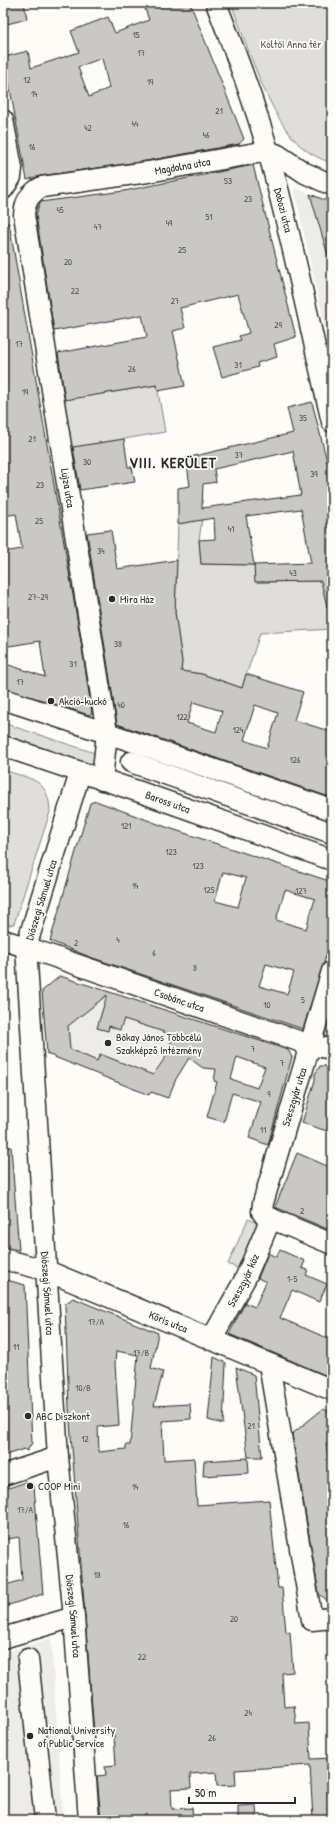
<svg xmlns="http://www.w3.org/2000/svg" width="335" height="1823" viewBox="0 0 335 1823" font-family="'Patrick Hand',sans-serif">
	<rect width="100%" height="100%" fill="#fdfcf7"/>
	<filter id="ink" filterUnits="userSpaceOnUse"><feTurbulence type="fractalNoise" baseFrequency=".025" numOctaves="2"/><feDisplacementMap in="SourceGraphic" scale="8" xChannelSelector="R" yChannelSelector="G"/><feConvolveMatrix kernelMatrix="1 2 1 2 8 2 1 2 1" color-interpolation-filters="sRGB"/></filter>
	<g filter="url(#ink)">
		<!-- built -->
		<path fill="#edece8" d="M294,188l38,15v156z
			M60,976l119,39 -11,36 -13,19 -5,12 4,2 -5,11 -102,-41 -5,-63z
			M51,1638l12,182h-60v-167z"/>
		<!-- green -->
		<path fill="#dfdeda" stroke="#858482" d="M231,3h101v161c-10,-5 -21,-9 -29,-16 -34,-28 -56,-104 -72,-145z
			M157,385l8,47 -94,16 -8,-48z
			M202,519l-3,21 2,24 53,1 2,17 65,-1 11,19v29l-72,4 -18,55 -40,-14 -21,-3 1,-9 -7,-50 3,-88z
			M3,723l95,31 -1,11 -9,-1 -85,-28z
			M3,770c27,9 46,8 47,42l-36,112 -5,1 -6,-2z
			M248,1219l16,7 -20,45 -16,-7z"/>
		<!-- building -->
		<path fill="#c9c8c4" stroke="#2b2b2b" fill-rule="evenodd" d="M3,3h21l3,16 -24,6z
			M143,3h47l54,136 -5,5 -93,17 -106,15 -13,4 -23,-123 24,-6 3,17 48,-16 -8,-21 37,-14 7,16 34,-13zM102,58l7,30 -20,9 -11,-30z
			M253,165l43,172 -22,7 3,13 -20,6 1,4 -36,10 -9,-30 28,-7 -2,-4 10,-3 -11,-39 -58,14 5,20 -12,3 12,55 -27,5 -1,-6 -92,15 -7,-47 89,-16 -5,-22 -88,16 -18,-116 4,-13 84,-11z
			M310,194l22,9v55l-3,1z
			M9,223l72,419 11,71 -3,2 -86,-27v-25l42,14 -5,-36 -37,6v-95l19,-3 -6,-35 -13,2v-292z
			M312,402l20,79v125l-5,1 -6,-26 -66,1 -1,-17 -53,-1 -2,-24 16,-1 -1,-21 -36,6v-36l12,-2 -4,-28 107,-25 -6,-25zM293,451l8,44 -99,13 1,-24 13,-2 -2,-13zM301,509l10,54 -57,2 -8,-49z
			M124,439l4,28h4l3,15 -55,8 -7,-43z
			M111,530l6,39 60,-9 -2,52 7,50 -1,9 21,3 40,14 4,-14 57,18 -9,28 38,12v66l-215,-74 -30,-191zM193,702l29,9 -6,21 -29,-9zM255,705l23,8 -11,35 -23,-8z
			M96,801l70,26 166,55v55l-29,92 -213,-72 -40,-16 40,-138zM223,872l23,6 -8,29 -23,-6zM285,890l30,9 -9,30 -30,-9zM266,964l28,8 -7,22 -28,-8z
			M60,976l228,74 4,7 -24,88 -19,-7 12,-36 -29,-9 -8,29 -17,-5 10,-35 -3,-1 2,-12 -13,-1 -14,-10 -13,21 -8,19 -17,-6 -2,3 -102,-41 -5,-63zM107,995l-10,33 11,3 1,-5 11,4 4,-11 49,16 -6,20 -14,20 -53,-21 -3,7 -27,-12 -2,-23zM237,1057l28,10 -8,21 -26,-9z
			M320,1066h5l7,4v45l-5,16 -25,-8 13,-43v-6z
			M3,1147h8l8,103 -16,-3z
			M297,1153l35,15v63l-57,-24z
			M280,1250l25,11 -3,7 6,2 -2,5 21,9 -8,18 -27,-12 -12,28 52,22v38l-103,-44 16,-31 10,4 11,-25 -8,-4 10,-25 8,4z
			M3,1279l22,6 7,158 -5,8 -3,-2 -21,7z
			M73,1298l85,35 -7,35 12,4 -9,34 36,-2 1,15 -29,2 2,39 30,-2 3,47 72,-5 9,88h4l4,44h4l3,40 -11,1 2,34 10,-1 2,18 13,-1 2,36 21,-1v18h-5l2,44h-16l-3,-55 -75,5 1,15 -19,1 -1,-14 -26,2 1,14 -20,1 1,20 20,-1 1,12h-92l-4,-44 9,-1 -1,-9 11,-1 -2,-30 -20,-2 -25,-324 -4,-105zM116,1351l22,4 -8,90h-4v4l-27,3 -1,-25 21,-2 -4,-61z
			M214,1357l12,6 -3,61 -15,-4z
			M236,1367l18,8 8,82h-14z
			M323,1409l9,4v33l-6,-2 6,34v126l-13,-10 -27,-160z
			M248,1458l1,15 -46,3 1,-15z
			M26,1482l8,4 9,108 -40,13v-21l19,-6 -3,-43 -16,3v-50z
			M256,1805l1,15h-19v-14z"/>
		<g fill="none" stroke-linecap="round" stroke-linejoin="round">
			<defs>
				<g id="minor">
					<path id="s1" d="M216,3c19,49 38,98 52,148 25,90 43,181 64,271"/>
					<path d="M3,120l9,48 -1,9 -8,12"/>
					<path d="M3,699l122,40 207,71"/>
					<path id="s2" d="M3,746l137,46 192,68"/>
					<path d="M131,762l201,71"/>
					<path id="s3" d="M80,773l-54,174 32,510 16,160 15,203"/>
					<path id="s4" d="M102,780l5,-47 -83,-518c1,-14 6,-22 18,-28l106,-15 120,-21 10,4 27,18 27,12"/>
					<path id="s5" d="M3,940l23,7 284,98 22,4"/>
					<path d="M332,971l-69,232 -1,9 3,4 67,28"/>
					<path id="s6" d="M3,1259l42,11 287,120"/>
					<path id="s7" d="M211,1340l34,-61 26,-61"/>
					<path d="M269,1364l43,256 20,-2"/>
					<path d="M3,1475l55,-18"/>
					<path d="M3,1638l71,-21"/>
					<path d="M28,1659l17,161"/>
				</g>
			</defs>
			<!-- minor casing -->
			<use href="#minor" stroke="#2b2b2b" stroke-width="23"/>
			<!-- minor -->
			<use href="#minor" stroke="#fdfcf7" stroke-width="20"/>
		</g>
	</g>
	<!-- markers -->
	<g fill="#2b2b2b" stroke="#fdfcf7" stroke-width="1.5">
		<circle cx="112" cy="599" r="4"/>
		<circle cx="51" cy="701" r="4"/>
		<circle cx="108" cy="1043" r="4"/>
		<circle cx="28" cy="1416" r="4"/>
		<circle cx="30" cy="1486" r="4"/>
		<circle cx="30" cy="1736" r="4"/>
	</g>
	<g text-anchor="middle" dominant-baseline="central" stroke-width="3.5" stroke-linejoin="round" paint-order="stroke">
		<!-- number labels -->
		<g font-size="9" fill="#525251">
			<text x="136" y="35">15</text>
			<text x="141" y="53">17</text>
			<text x="27" y="80">12</text>
			<text x="150" y="82">19</text>
			<text x="34" y="94">14</text>
			<text x="219" y="111">21</text>
			<text x="135" y="124">44</text>
			<text x="88" y="128">42</text>
			<text x="206" y="135">46</text>
			<text x="32" y="147">16</text>
			<text x="228" y="181">53</text>
			<text x="248" y="199">23</text>
			<text x="60" y="210">45</text>
			<text x="209" y="217">51</text>
			<text x="169" y="223">49</text>
			<text x="98" y="227">47</text>
			<text x="182" y="250">25</text>
			<text x="68" y="262">20</text>
			<text x="75" y="291">22</text>
			<text x="175" y="301">27</text>
			<text x="278" y="325">29</text>
			<text x="19" y="344">17</text>
			<text x="238" y="365">31</text>
			<text x="132" y="369">26</text>
			<text x="25" y="392">19</text>
			<text x="303" y="418">35</text>
			<text x="32" y="439">21</text>
			<text x="239" y="455">37</text>
			<text x="87" y="462">30</text>
			<text x="314" y="474">39</text>
			<text x="40" y="485">23</text>
			<text x="39" y="521">25</text>
			<text x="231" y="529">41</text>
			<text x="101" y="551">34</text>
			<text x="293" y="573">43</text>
			<text x="38" y="597">27-29</text>
			<text x="118" y="644">38</text>
			<text x="73" y="664">31</text>
			<text x="20" y="682">17</text>
			<text x="121" y="705">40</text>
			<text x="182" y="717">122</text>
			<text x="238" y="730">124</text>
			<text x="295" y="760">126</text>
			<text x="126" y="826">121</text>
			<text x="171" y="852">123</text>
			<text x="198" y="866">123</text>
			<text x="135" y="886">14</text>
			<text x="209" y="890">125</text>
			<text x="301" y="891">127</text>
			<text x="118" y="940">4</text>
			<text x="76" y="943">2</text>
			<text x="154" y="953">6</text>
			<text x="195" y="968">8</text>
			<text x="303" y="1000">5</text>
			<text x="267" y="1005">10</text>
			<text x="253" y="1049">7</text>
			<text x="282" y="1063">7</text>
			<text x="269" y="1094">9</text>
			<text x="263" y="1130">11</text>
			<text x="302" y="1211">2</text>
			<text x="292" y="1279">1-5</text>
			<text x="96" y="1322">17/A</text>
			<text x="16" y="1347">11</text>
			<text x="141" y="1353">17/B</text>
			<text x="83" y="1388">10/B</text>
			<text x="251" y="1426">21</text>
			<text x="85" y="1439">12</text>
			<text x="135" y="1487">14</text>
			<text x="25" y="1510">17/A</text>
			<text x="126" y="1525">16</text>
			<text x="97" y="1575">18</text>
			<text x="234" y="1619">20</text>
			<text x="142" y="1657">22</text>
			<text x="248" y="1713">24</text>
			<text x="212" y="1738">26</text>
		</g>
		<!-- park labels -->
		<g font-size="11" fill="#585857" stroke="#fdfcf7">
			<text x="291" y="44">Koltói Anna tér</text>
		</g>
		<!-- street labels -->
		<g font-size="11" fill="#2b2b2b" stroke="#fdfcf7">
			<text stroke="none"><textPath href="#s4" startOffset="749">Magdolna utca</textPath></text>
			<text stroke="none"><textPath href="#s1" startOffset="218">Dobozi utca</textPath></text>
			<text transform="translate(68 488) rotate(81)">Lujza utca</text>
			<text stroke="none"><textPath href="#s2" startOffset="174">Baross utca</textPath></text>
			<text transform="translate(41 900) rotate(-73)">Diószegi Sámuel utca</text>
			<text stroke="none"><textPath href="#s5" startOffset="186">Csobánc utca</textPath></text>
			<text transform="translate(294 1097) rotate(-73)">Szeszgyár utca</text>
			<text stroke="none"><textPath href="#s7" startOffset="68">Szeszgyár köz</textPath></text>
			<text stroke="none"><textPath href="#s3" startOffset="529">Diószegi Sámuel utca</textPath></text>
			<text stroke="none"><textPath href="#s6" startOffset="177">Kőris utca</textPath></text>
			<text stroke="none"><textPath href="#s3" startOffset="853">Diószegi Sámuel utca</textPath></text>
		</g>
		<!-- poi labels -->
		<g font-size="11" fill="#2b2b2b" stroke="#fdfcf7" text-anchor="start">
			<text x="120" y="599">Mira Ház</text>
			<text x="59" y="701">Akció-kuckó</text>
			<text x="116" y="1037">Bókay János Többcélú<tspan x="116" dy="13">Szakképző Intézmény</tspan></text>
			<text x="36" y="1416">ABC Diszkont</text>
			<text x="38" y="1486">COOP Mini</text>
			<text x="38" y="1730">National University<tspan x="38" dy="13">of Public Service</tspan></text>
		</g>
		<!-- district labels -->
		<g font-size="15" font-weight="bold" letter-spacing="1" fill="#2b2b2b" stroke="#fdfcf7">
			<text x="173" y="462">VIII. KERÜLET</text>
		</g>
	</g>
	<!-- margin -->
	<rect width="335" height="1823" fill="none" stroke="#fdfcf7" stroke-width="16"/>
	<rect x="8" y="8" width="319" height="1807" fill="none" stroke="#2b2b2b" stroke-width="1.5" filter="url(#ink)"/>
	<!-- scale -->
	<path d="M189 1797v6h106v-6" fill="none" stroke="#2b2b2b" stroke-width="2"/>
	<text x="195" y="1797" font-size="12" fill="#2b2b2b" stroke="#fdfcf7" stroke-width="3" paint-order="stroke">50 m</text>
</svg>
